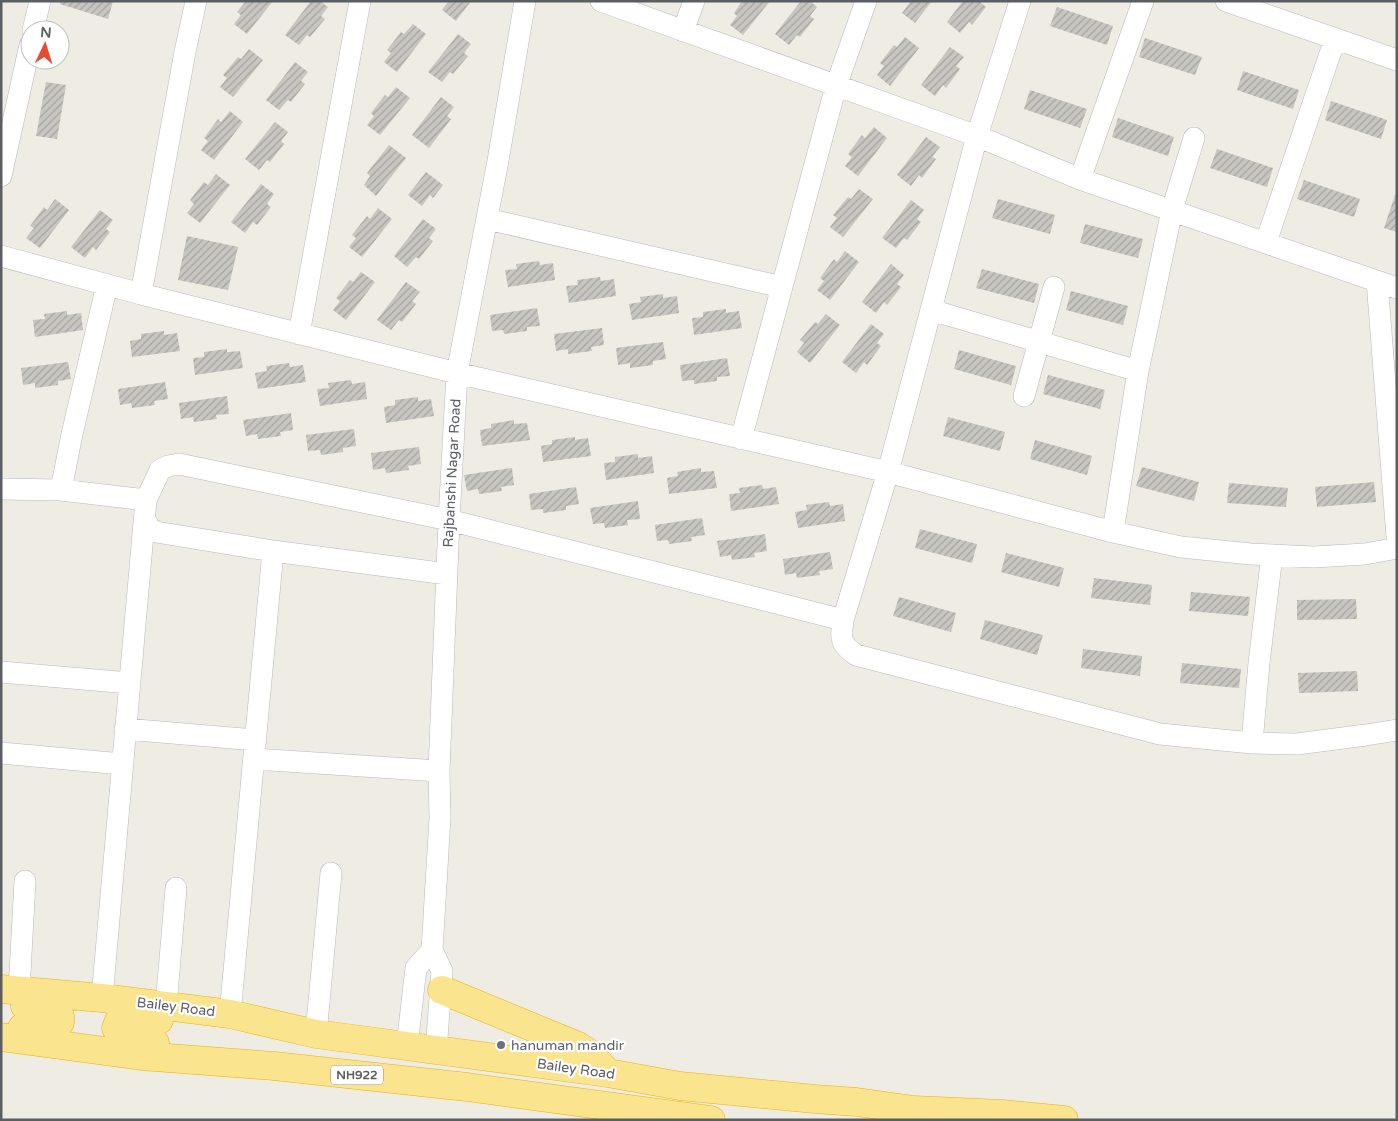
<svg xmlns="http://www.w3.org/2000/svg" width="1398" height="1121" viewBox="0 0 1398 1121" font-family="'Varela Round',sans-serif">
	<defs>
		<pattern id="building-hatch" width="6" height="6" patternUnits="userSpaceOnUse" patternTransform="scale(1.25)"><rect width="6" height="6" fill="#c8c6c1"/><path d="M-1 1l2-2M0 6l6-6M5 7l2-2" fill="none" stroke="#a5a4a0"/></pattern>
	</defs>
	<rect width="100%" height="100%" fill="#eeece3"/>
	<!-- building -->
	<path fill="url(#building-hatch)" d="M60,1h53l-5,18 -48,-15z
		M246,1h27l-26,33 -13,-10 7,-9 -4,-3z
		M311,1h9l8,6 -7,9 4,3 -15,18 -3,-2 -8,10 -14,-10z
		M449,1h22l-15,20 -14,-11z
		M742,1h28l-27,34 -13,-10 7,-9 -3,-3z
		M801,1h9l7,6 -7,9 4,3 -14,18 -3,-2 -8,10 -14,-11z
		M911,1h21l-17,22 -13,-10z
		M963,1h16l7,6 -14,18 -3,-3 -9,11 -13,-11z
		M1057,7l56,19 -6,19 -57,-19z
		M413,24l13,10 -29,38 -13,-10 7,-9 -4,-3 14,-18 3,2z
		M458,34l13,10 -7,9 4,3 -15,18 -3,-2 -8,10 -14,-10z
		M905,37l14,11 -29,38 -13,-11 7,-9 -4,-3 14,-18 3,2z
		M1145,38l57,19 -7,18 -56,-18z
		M950,47l14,10 -8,9 4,3 -14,19 -3,-3 -8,11 -14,-11z
		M249,49l14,11 -30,37 -13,-10 7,-9 -4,-3 15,-18 3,2z
		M295,62l13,10 -7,9 4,3 -14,18 -3,-2 -9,10 -13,-10z
		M1243,71l56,19 -6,19 -56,-19z
		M46,82l20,3 -9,54 -21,-3z
		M396,87l14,11 -30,37 -13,-10 7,-9 -3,-3 14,-18 3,2z
		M1030,90l57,19 -7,19 -56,-19z
		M441,97l13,10 -7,9 4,3 -22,29 -17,-13z
		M1331,101l56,19 -6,19 -56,-19z
		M230,111l13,11 -29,38 -13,-10 7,-9 -4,-3 14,-19 3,3z
		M1118,118l56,19 -6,19 -56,-19z
		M275,122l13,10 -7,9 3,3 -14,18 -3,-2 -8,10 -14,-11z
		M874,127l13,11 -29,38 -13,-10 7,-9 -4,-3 14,-19 3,3z
		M926,137l14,10 -8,10 4,2 -14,19 -3,-3 -8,11 -14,-11z
		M389,145l17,13 -30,38 -12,-11 6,-9 -3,-3z
		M1217,149l56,19 -6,19 -57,-19z
		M426,172l17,13 -10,13 -3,-3 -8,11 -14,-11z
		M216,174l14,11 -30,38 -13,-10 7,-9 -4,-4 14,-18 4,3z
		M1304,180l56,19 -6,18 -57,-18z
		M261,184l13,10 -7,10 4,3 -14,18 -4,-3 -8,11 -14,-11z
		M859,189l14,10 -30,38 -13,-10 7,-9 -4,-3 15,-18 3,2z
		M1395,195l2,1v36l-13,-4z
		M55,199l14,11 -29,38 -14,-10 8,-10 -4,-2 14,-19 3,3z
		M998,199l57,16 -5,19 -58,-16z
		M911,200l13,10 -7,9 4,3 -14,18 -3,-2 -8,10 -14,-10z
		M378,208l14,11 -30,38 -13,-10 7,-9 -4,-3 15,-19 3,3z
		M100,210l13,10 -7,9 4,3 -14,18 -3,-3 -8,11 -14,-11z
		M423,219l13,10 -7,9 4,3 -14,18 -3,-2 -9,10 -13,-11z
		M1085,224l58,15 -5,19 -58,-15z
		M187,236l51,11 -10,43 -50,-10z
		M845,251l14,11 -29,38 -13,-10 7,-9 -4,-3 14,-19 3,3z
		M539,261l1,4 13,-2 2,17 -47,7 -3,-17 12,-1 -1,-5z
		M891,264l13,11 -7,9 4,3 -14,18 -3,-3 -8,11 -14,-11z
		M982,269l57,15 -5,19 -58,-15z
		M361,272l14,10 -29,38 -13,-10 7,-9 -4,-3 14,-18 3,2z
		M600,277l1,4 13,-2 2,17 -47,7 -3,-17 12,-1 -1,-5z
		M406,282l14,10 -8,9 4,3 -14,18 -3,-2 -8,10 -14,-10z
		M1071,291l57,15 -5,19 -57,-15z
		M663,294v4l14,-2 2,17 -47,7 -3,-16 12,-2 -1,-5z
		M537,308l3,18 -13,1v4l-23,3 -1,-4 -11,1 -2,-16z
		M726,309v4l13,-2 3,17 -48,7 -2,-17 11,-1v-5z
		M67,311v4l14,-2 2,17 -48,7 -2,-17 12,-1 -1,-5z
		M826,314l14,11 -30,38 -13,-11 7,-9 -4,-3 15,-18 3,2z
		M871,324l13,10 -7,9 4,3 -14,19 -3,-3 -8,11 -14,-11z
		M602,328l2,17 -13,2 1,4 -24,3v-5l-12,2 -2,-17z
		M164,331v4l13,-2 3,18 -48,6 -2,-16 11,-2v-5z
		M663,342l3,17 -13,2v4l-23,3v-5l-12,2 -2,-17z
		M227,349v3l13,-1 3,17 -48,7 -2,-17 11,-1v-5z
		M959,350l57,16 -5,19 -57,-16z
		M727,358l3,18 -13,1v4l-23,3v-4l-12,1 -2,-16z
		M68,362l3,17 -13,2v4l-23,3v-5l-12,2 -2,-17z
		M289,363l1,4 13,-2 3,17 -48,7 -3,-16 12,-2 -1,-5z
		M1048,375l57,15 -5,19 -57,-15z
		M351,380l1,4 13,-2 2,17 -47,7 -3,-17 12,-1 -1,-5z
		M165,382l3,17 -14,2 1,4 -23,3 -1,-5 -11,2 -2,-16z
		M227,396l2,18 -13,1 1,4 -23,3 -1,-5 -12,2 -2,-16z
		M418,397v4l13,-2 3,17 -48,7 -2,-16 11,-2v-5z
		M291,413l2,17 -13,2 1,4 -23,3 -1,-5 -11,2 -3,-16z
		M948,417l57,15 -5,19 -57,-15z
		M514,420v4l13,-1 3,17 -48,6 -2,-16 11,-2v-4z
		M354,429l2,17 -13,2v4l-22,3 -1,-5 -12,1 -2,-16z
		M575,437v3l13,-2 3,18 -48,6 -2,-16 11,-2v-4z
		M1035,440l57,16 -5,19 -57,-16z
		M419,447l2,17 -13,2 1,4 -23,3 -1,-5 -12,2 -2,-17z
		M638,454v4l14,-2 2,17 -48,7 -2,-17 11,-1v-5z
		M1142,467l57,15 -5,19 -58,-15z
		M512,468l2,17 -13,2 1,4 -23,3 -1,-5 -11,2 -3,-16z
		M701,468v4l13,-1 3,17 -48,6 -2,-16 11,-2 -1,-4z
		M1374,482l2,20 -59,5 -2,-20z
		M1229,483l59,5 -2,19 -59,-4z
		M762,485l1,4 13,-2 3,17 -48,7 -2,-17 11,-1 -1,-5z
		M576,487l3,17 -13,2v4l-23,3v-4l-12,1 -2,-16z
		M638,501l2,18 -13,1 1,5 -23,3 -1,-5 -11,1 -3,-16z
		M829,502l1,4 13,-2 2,17 -47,7 -3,-16 12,-2 -1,-5z
		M702,518l3,17 -14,2 1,4 -23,3 -1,-4 -11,1 -2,-16z
		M920,529l57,15 -5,19 -57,-15z
		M765,534l2,17 -13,2 1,4 -23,3 -1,-5 -11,2 -3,-16z
		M830,552l3,17 -14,2 1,4 -23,3 -1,-5 -11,2 -2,-16z
		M1006,553l58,15 -5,19 -58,-15z
		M1094,578l58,7 -2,20 -59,-7z
		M1191,592l59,5 -2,19 -59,-5z
		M899,597l57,16 -5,19 -58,-16z
		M1356,599l1,20 -60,1v-20z
		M985,620l58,15 -6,20 -57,-16z
		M1083,649l59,7 -2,20 -59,-8z
		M1182,663l59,6 -2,19 -59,-5z
		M1357,671l1,20 -59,2 -1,-20z"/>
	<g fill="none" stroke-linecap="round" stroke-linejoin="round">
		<defs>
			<path id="minor" d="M196,1l-11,51 -44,242 316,79 431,99 225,60 68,15 70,7 63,3 51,-3 32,-6
				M601,1l376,135 103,43 317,109
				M1226,1l171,59
				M33,30l7,-29
				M683,31l11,-30
				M1,176l29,-131
				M1080,179l63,-178
				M487,219l295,68
				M1266,242l69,-203
				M1,256l140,38
				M1377,281l20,256
				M931,310l207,61
				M299,334l61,-333
				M1024,396l30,-109
				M741,439l95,-353 30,-85
				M1,489l60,1 85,10
				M61,490l11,-56 35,-149
				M145,519l4,8 7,5 117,19 174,23
				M1113,532l25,-161 34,-161 22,-72
				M843,620l45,-148 89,-336 43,-135
				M1,672l129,11
				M125,729l131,11
				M1252,743l7,-80 13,-108
				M1,753l121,11
				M254,759l185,12
				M19,991l6,-110
				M102,998l44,-498 14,-30 8,-4 11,-2 270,56 394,100c-2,19 -4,23 13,35l304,79 92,9 45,1 69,-9 31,-5
				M166,1006l10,-118
				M230,1014l43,-463
				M316,1034l15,-161
				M407,1046l9,-78 16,-18
				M436,1051l6,-80 -10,-21 8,-132 -1,-47 10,-251 8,-147 41,-212 27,-160"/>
			<path id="highway" d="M1,989l101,9 128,16 86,20 292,39 72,13 135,13 42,3 57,8 88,4 62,6
				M442,990l136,56 12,8 18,19
				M22,1028l32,-1 6,-5c3,-18 -23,-15 -35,-16
				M1,1037l141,19 132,10 193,21 244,33
				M155,1043c-12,-3 -34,-2 -39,-15l3,-7c13,-5 26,-3 40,-1"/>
		</defs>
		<!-- minor casing -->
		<use href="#minor" stroke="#b6b9bd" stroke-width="22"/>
		<!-- highway casing -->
		<use href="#highway" stroke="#ebb106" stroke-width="29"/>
		<!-- minor -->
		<use href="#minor" stroke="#fff" stroke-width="21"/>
		<!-- highway -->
		<use href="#highway" stroke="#fae58e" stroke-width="28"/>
	</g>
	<!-- markers -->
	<circle fill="#6b7280" stroke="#fff" stroke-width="2" cx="501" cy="1045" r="5"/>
	<g text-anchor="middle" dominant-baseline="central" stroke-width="4.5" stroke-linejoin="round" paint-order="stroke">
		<!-- shield labels -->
		<rect fill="#fff" stroke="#8c8f92" stroke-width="1" x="331" y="1065.5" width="52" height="19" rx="4"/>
		<g font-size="12" font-weight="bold" fill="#5b5f64">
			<text x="357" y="1075">NH922</text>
		</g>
		<!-- street labels -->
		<g font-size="14" fill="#5b5f64" stroke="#fff">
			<text transform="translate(452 473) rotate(-87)">Rajbanshi Nagar Road</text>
			<text transform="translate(176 1007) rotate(7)">Bailey Road</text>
			<text transform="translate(576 1069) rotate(8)">Bailey Road</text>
		</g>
		<!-- worship labels -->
		<g font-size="14" fill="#5b616d" stroke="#fff" text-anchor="start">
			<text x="511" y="1045">hanuman mandir</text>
		</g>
	</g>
	<!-- border -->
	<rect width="1398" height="1121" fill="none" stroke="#5b5f64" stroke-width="5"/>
	<!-- north arrow -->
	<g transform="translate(45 45) rotate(4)"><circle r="24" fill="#ffffff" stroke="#bdbfc1"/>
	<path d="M0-4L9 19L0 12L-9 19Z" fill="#e44b33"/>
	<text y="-8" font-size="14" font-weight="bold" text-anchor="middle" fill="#5b5f64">N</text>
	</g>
</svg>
